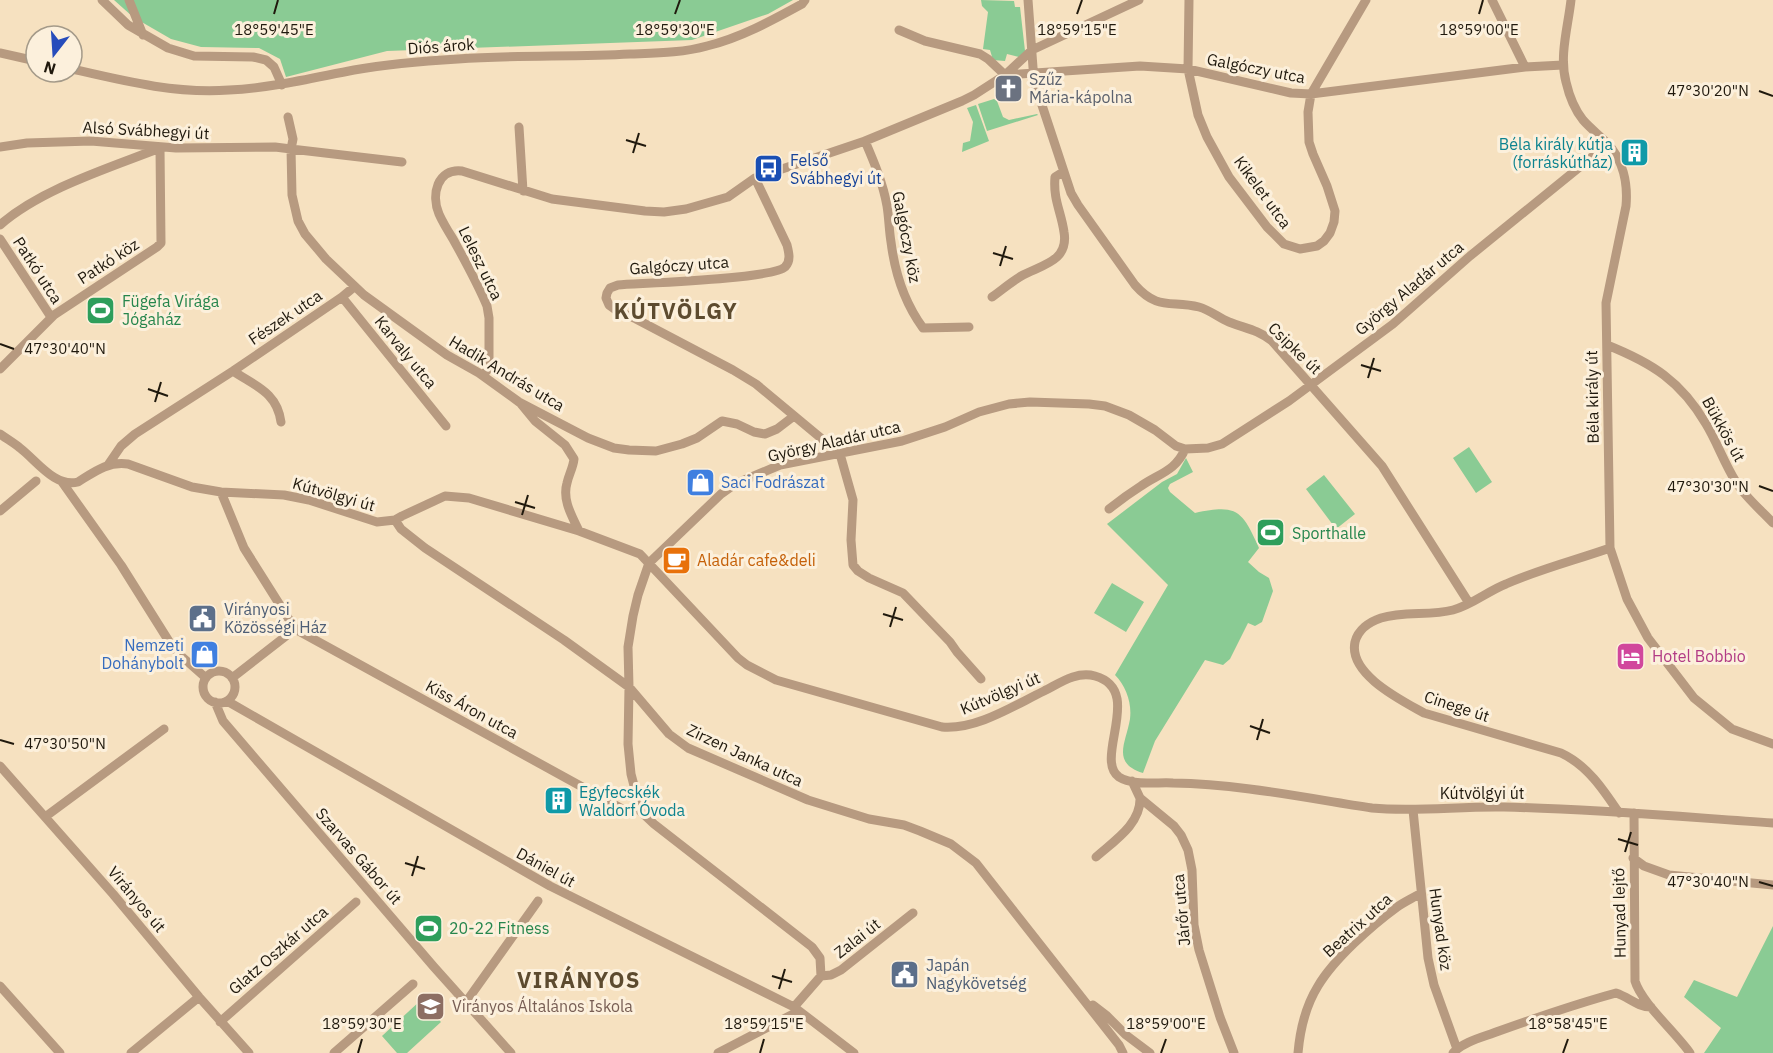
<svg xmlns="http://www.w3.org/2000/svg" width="1773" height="1053" viewBox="0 0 1773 1053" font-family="'IBM Plex Sans',sans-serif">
	<rect width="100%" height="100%" fill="#f6e1c0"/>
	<!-- green -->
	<path fill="#8acb94" d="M114,0h679l-25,14 -76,26 -305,11 -101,26 -6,-18 -21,-11 -58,-1 -30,-8 -38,-22z
		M981,0l33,1 1,6h5l5,44 -6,6 -12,-3 -2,7 -12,-1 -3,-10 -7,-1 5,-37 -6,-6z
		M994,99l3,2 6,16 6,3 28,-6 1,1 -51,16 -9,-27z
		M976,105l13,36 -27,11 1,-9 7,-2 3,-19 -6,-14z
		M1469,447l23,35 -16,11 -23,-35z
		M1186,458l7,14 -23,12 -2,4 2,4 25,21c42,-9 47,-3 64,35l-11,14 11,10 10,6 4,13 -11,31 -7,4 -7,-3 -18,36 -7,6 -18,-5 -50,81 -12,32c-32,-10 -17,-30 -13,-54 2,-16 -4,-33 -15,-44l53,-90 -61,-61 55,-42 15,-8z
		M1324,475l31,39 -19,15 -30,-40z
		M1112,583l32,19 -18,30 -32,-19z
		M1773,926v127h-69l17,-25 -37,-31 10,-17 43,17z
		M421,1000l20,22 -34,31h-10l-15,-17z"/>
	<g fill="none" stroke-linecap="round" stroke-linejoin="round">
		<!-- minor -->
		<path stroke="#b79a80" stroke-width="9" d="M102,0l26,25 40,23 26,8 59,1 13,3 8,7 8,18
			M129,0l14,35
			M1028,0l6,81 37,112 7,12 57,80c23,26 36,15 64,22 11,3 20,11 30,15 18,7 27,7 43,19l110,125 87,137
			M1189,0l-1,69 10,46 9,22 22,40 38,50 17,17 16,5 17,-3 7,-5 6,-8 4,-11 1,-11 -8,-25 -14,-32 -4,-12 -1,-30 3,-18 55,-94
			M1492,0l33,67
			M1571,0c-3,27 -12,56 -5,82 3,13 9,28 17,38 7,8 16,15 23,22 17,17 22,41 20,64l-20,97 4,245 17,51 21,39 46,60 38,31 41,15
			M899,30l26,11 55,13 8,5 17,16
			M0,53l36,8
			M72,69c52,12 104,25 157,21 42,-2 83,-12 125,-20 34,-6 69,-9 104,-11 57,-4 115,-2 172,-5 26,-1 52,-1 77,-8 33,-8 64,-25 95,-42l3,-4
			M1005,75l135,-9 48,3 103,24 20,1 214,-27 38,-2
			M288,117l5,22 -2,10 111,13
			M519,127l4,64
			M865,141c9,21 18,42 22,65 2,12 2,24 4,36 4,32 13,60 32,86l46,-1
			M0,147l27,-4 64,-2 85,7 99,-1 16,2 1,46 6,26 7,13 21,25 38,36 83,60 32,18 40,29 69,36 26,10 15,2 27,1 26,-7 15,-6 25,-17 15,3 17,8 11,2 12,-5 17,-13
			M755,178l32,67c2,8 4,16 -2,22 -13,12 -141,16 -167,18l-8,3 -3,5 -1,5 3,7 7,5 20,9 97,51 23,14 84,70 13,46 -2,40 2,25 5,6 11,7 34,15 47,49 7,10 24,27
			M0,225c41,-36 109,-57 160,-77l1,95 -4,4 -103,68 -54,54
			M0,239l51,78
			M342,297l104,129
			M992,297c10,-7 20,-16 31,-22 19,-10 46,-14 41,-43 -3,-21 -11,-32 -9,-55l8,-5
			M1607,345c45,18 74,36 99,79 11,18 18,39 30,58 9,15 24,27 37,41
			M233,371c22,15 44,21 48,51
			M479,373l4,2 6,-7v-50l-2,-12c-10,-24 -22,-45 -34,-67 -5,-8 -10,-16 -14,-25 -8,-19 -2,-46 23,-43l90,28 93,12 19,1 22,-3 42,-12 27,-19 110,-37 97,-40 12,-6 31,-20 27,-25 107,-50
			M521,404l14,17 30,24 9,14c-1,9 -5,15 -7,24 -5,17 5,33 12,48
			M0,434c7,5 14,9 20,14 17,13 35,40 58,34 16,-10 30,-21 50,-18l64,23 29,5 63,3 25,5 68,22 18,-2 7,-4 43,-20 24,2 110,33 61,23 98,104 9,7 29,15 166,47c34,3 71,-21 102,-36 16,-8 32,-20 51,-15 50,14 -2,83 24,101 14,9 38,5 54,6 67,1 133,15 199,25 44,4 88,-2 132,-1 90,2 180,10 269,16
			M108,465l13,-19 14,-12 98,-63 109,-74 12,-10
			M62,482l59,83 49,78 10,12 26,23
			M221,492l23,56 51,81
			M1109,509c10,-8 21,-16 32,-23 17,-12 35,-15 44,-37
			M0,511l36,-30
			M395,520l6,9 24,19 139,92 65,47 40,47 19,14 120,52 61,19 35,6 16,6 31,13 25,19 143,182 4,8
			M1610,548c-34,12 -70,21 -104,36 -18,7 -34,21 -53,26 -23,6 -49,1 -72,8 -12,4 -23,12 -26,24 -7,32 46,58 69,71l137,40c26,12 42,36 58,60
			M295,629l331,182h4l5,-5
			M203 687a16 16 0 1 1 32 0a16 16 0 1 1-32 0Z
			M232,678l63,-49
			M227,701l323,185 244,121 60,46
			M215,702l8,19 211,246 77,86
			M0,766l113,128 86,103 50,56
			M1132,781l8,17 34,28 7,9 7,15 4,20 2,55 5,25 21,67 14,36
			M635,806l2,-9 -6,-23 -3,-30 1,-57 -1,-40 5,-31 5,-21 11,-32 72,-69 14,-10 45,-19 122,-24 43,-14 34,-15 30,-8 21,-2 59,2 16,2 24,9 26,15 21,16 9,3 23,-1 14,-4 67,-43 104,-77 77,-68 138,-112
			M635,806l19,18 158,123 8,11 1,18
			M1413,810l15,148 6,27 23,64
			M1634,813l1,168c6,21 41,52 55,72
			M45,817l119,-88
			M1096,857c18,-16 45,-33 44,-59
			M1633,858l11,8 25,9 104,10
			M0,986l60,67
			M466,1002l72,-101
			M1093,1005l13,10 20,20 24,18
			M794,1007l27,-31 10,-1 10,-5 72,-57
			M220,1022l136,-120
			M131,1053l68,-56
			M334,1053l79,-69
			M718,1053l81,-42
			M1298,1053c2,-23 7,-46 20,-67 16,-27 53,-60 79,-79 7,-5 16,-9 24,-14
			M1453,1053c11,-12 31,-16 46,-22 39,-14 77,-27 117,-38 13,4 21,14 35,14"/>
	</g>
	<!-- ticks -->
	<path fill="none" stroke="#20190d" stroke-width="2" d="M274,14l4,-14M675,14l5,-14M1077,14l5,-14M1479,14l4,-14M1759,91l14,5M626,140l20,6M633,153l6,-20M993,253l20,6M1000,266l6,-20M0,344l14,5M1361,365l20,6M1368,378l6,-20M148,389l20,7M155,402l6,-20M1759,486l14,5M515,502l20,6M522,515l6,-20M883,614l20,6M890,627l6,-20M1250,726l20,7M0,740l14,4M1257,740l6,-21M1618,839l20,6M1625,852l6,-20M405,863l20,6M412,876l6,-20M1759,882l14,4M772,976l20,6M779,989l6,-20M358,1053l4,-14M760,1053l4,-14M1161,1053l5,-14M1563,1053l5,-14"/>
	<!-- icons -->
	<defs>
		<symbol id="church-square" viewBox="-11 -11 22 22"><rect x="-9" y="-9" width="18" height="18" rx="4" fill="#6b7280" stroke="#fcf0dc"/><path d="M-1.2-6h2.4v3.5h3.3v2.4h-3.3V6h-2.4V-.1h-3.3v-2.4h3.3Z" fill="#fff"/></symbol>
		<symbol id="building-square" viewBox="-11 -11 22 22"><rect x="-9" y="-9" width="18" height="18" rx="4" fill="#0f9aa8" stroke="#fcf0dc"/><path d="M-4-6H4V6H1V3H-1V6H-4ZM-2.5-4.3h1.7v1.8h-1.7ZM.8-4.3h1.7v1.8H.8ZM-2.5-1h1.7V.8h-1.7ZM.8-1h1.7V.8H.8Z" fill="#fff"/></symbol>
		<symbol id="bus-square" viewBox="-11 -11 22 22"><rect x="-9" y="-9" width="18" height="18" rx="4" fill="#1a4fb4" stroke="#fcf0dc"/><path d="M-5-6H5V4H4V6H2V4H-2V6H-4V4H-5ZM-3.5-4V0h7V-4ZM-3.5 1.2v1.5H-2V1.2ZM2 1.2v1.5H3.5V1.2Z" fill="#fff"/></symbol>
		<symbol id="stadium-square" viewBox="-11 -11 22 22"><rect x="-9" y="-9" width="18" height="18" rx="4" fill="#2e9e5b" stroke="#fcf0dc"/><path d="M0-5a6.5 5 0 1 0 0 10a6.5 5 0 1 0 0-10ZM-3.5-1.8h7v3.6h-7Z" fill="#fff"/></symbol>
		<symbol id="shop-square" viewBox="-11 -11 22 22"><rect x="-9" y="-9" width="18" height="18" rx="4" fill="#3f7fe0" stroke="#fcf0dc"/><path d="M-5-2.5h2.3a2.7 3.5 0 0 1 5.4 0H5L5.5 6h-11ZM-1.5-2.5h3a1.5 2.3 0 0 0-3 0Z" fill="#fff"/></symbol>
		<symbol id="cafe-square" viewBox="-11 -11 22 22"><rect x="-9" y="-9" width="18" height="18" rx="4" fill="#e8710a" stroke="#fcf0dc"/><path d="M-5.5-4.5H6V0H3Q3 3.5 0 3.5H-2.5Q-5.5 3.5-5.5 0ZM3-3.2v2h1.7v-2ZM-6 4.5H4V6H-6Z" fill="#fff"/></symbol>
		<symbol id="civic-square" viewBox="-11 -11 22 22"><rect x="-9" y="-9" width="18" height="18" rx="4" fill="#5c6f8a" stroke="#fcf0dc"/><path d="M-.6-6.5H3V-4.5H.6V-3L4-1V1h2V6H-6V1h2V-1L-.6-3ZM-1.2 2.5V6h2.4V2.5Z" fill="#fff"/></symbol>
		<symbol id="hotel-square" viewBox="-11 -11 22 22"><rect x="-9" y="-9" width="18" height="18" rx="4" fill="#d1479c" stroke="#fcf0dc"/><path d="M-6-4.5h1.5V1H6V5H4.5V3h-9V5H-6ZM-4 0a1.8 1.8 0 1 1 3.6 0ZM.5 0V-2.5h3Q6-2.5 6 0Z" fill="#fff"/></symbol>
		<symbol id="school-square" viewBox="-11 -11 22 22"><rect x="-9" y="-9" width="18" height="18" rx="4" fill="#8d6e63" stroke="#fcf0dc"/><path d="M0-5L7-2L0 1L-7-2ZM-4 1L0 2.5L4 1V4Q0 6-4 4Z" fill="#fff"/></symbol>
	</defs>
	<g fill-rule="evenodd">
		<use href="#church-square" x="992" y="72" width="33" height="33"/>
		<use href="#building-square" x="1618" y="136" width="33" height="33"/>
		<use href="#bus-square" x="752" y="152" width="33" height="33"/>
		<use href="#stadium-square" x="84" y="294" width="33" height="33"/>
		<use href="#shop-square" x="684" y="466" width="33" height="33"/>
		<use href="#stadium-square" x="1254" y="516" width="33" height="33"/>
		<use href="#cafe-square" x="660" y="544" width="33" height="33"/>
		<use href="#civic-square" x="186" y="602" width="33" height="33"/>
		<use href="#shop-square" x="188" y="638" width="33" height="33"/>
		<use href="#hotel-square" x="1614" y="640" width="33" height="33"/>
		<use href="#building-square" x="542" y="784" width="33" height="33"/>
		<use href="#stadium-square" x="412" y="912" width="33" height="33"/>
		<use href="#civic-square" x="888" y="958" width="33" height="33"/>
		<use href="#school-square" x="414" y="990" width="33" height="33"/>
	</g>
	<g text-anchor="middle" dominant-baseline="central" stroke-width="6" stroke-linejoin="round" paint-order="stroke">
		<!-- street labels -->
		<g font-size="16" fill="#20190d" stroke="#fcf0dc">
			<text transform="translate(441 46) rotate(-4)">Diós árok</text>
			<text transform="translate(1256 68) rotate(11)">Galgóczy utca</text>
			<text transform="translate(146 130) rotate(3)">Alsó Svábhegyi út</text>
			<text transform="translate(1263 192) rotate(54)">Kikelet utca</text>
			<text transform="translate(907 237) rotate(79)">Galgóczy köz</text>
			<text transform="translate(108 261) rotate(-33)">Patkó köz</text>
			<text transform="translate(481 263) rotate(64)">Lelesz utca</text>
			<text transform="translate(679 265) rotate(-4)">Galgóczy utca</text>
			<text transform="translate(38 270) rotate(57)">Patkó utca</text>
			<text transform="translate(1409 288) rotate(-40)">György Aladár utca</text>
			<text transform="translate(285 317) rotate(-34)">Fészek utca</text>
			<text transform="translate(1295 348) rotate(44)">Csipke út</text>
			<text transform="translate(406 352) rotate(51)">Karvaly utca</text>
			<text transform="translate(507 373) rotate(31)">Hadik András utca</text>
			<text transform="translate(1592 397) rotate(-91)">Béla király út</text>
			<text transform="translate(1724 429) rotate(61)">Bükkös út</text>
			<text transform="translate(834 441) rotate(-13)">György Aladár utca</text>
			<text transform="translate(334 494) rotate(16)">Kútvölgyi út</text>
			<text transform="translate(1000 693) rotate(-23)">Kútvölgyi út</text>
			<text transform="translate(1457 706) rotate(18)">Cinege út</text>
			<text transform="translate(472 709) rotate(29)">Kiss Áron utca</text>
			<text transform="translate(745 755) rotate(25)">Zirzen Janka utca</text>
			<text x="1482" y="793">Kútvölgyi út</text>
			<text transform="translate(359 856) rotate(49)">Szarvas Gábor út</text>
			<text transform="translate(546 867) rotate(29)">Dániel út</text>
			<text transform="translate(137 899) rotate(50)">Virányos út</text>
			<text transform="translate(1181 910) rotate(-95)">Járőr utca</text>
			<text transform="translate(1619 913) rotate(-91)">Hunyad lejtő</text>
			<text transform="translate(1357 925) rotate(-42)">Beatrix utca</text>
			<text transform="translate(1441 929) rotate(82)">Hunyad köz</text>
			<text transform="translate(857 938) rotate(-38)">Zalai út</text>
			<text transform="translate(278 950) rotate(-41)">Glatz Oszkár utca</text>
		</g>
		<!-- worship labels -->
		<g font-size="16" fill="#5b616d" stroke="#fcf0dc" text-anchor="start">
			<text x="1029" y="79">Szűz<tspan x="1029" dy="18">Mária-kápolna</tspan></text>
		</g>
		<!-- culture labels -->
		<g font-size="16" fill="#0d838f" stroke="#fcf0dc" text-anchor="end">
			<text x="1613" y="144">Béla király kútja<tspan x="1613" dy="18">(forráskútház)</tspan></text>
			<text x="579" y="792" text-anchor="start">Egyfecskék<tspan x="579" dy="18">Waldorf Óvoda</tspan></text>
		</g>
		<!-- transit labels -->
		<g font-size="16" fill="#164399" stroke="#fcf0dc" text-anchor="start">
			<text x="790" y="160">Felső<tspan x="790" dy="18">Svábhegyi út</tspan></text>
		</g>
		<!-- leisure labels -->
		<g font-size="16" fill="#27864d" stroke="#fcf0dc" text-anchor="start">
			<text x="122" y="301">Fügefa Virága<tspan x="122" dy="18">Jógaház</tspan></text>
			<text x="1292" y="533">Sporthalle</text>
			<text x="449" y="928">20-22 Fitness</text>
		</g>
		<!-- shop labels -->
		<g font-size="16" fill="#366cbe" stroke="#fcf0dc" text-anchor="start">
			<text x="721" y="482">Saci Fodrászat</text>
			<text x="184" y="645" text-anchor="end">Nemzeti<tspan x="184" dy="18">Dohánybolt</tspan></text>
		</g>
		<!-- food labels -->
		<g font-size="16" fill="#c56008" stroke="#fcf0dc" text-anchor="start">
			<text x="697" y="560">Aladár cafe&amp;deli</text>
		</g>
		<!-- service labels -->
		<g font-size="16" fill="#4e5e75" stroke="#fcf0dc" text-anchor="start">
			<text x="224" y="609">Virányosi<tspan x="224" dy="18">Közösségi Ház</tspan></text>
			<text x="926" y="965">Japán<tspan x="926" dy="18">Nagykövetség</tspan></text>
		</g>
		<!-- hotel labels -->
		<g font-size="16" fill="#b23c85" stroke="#fcf0dc" text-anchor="start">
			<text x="1652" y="656">Hotel Bobbio</text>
		</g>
		<!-- education labels -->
		<g font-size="16" fill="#785e54" stroke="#fcf0dc" text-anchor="start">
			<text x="452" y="1006">Virányos Általános Iskola</text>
		</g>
		<!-- district labels -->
		<g font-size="22" font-weight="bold" letter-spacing="1.5" fill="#5d4b2f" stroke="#fcf0dc">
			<text x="676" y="310">KÚTVÖLGY</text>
			<text x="579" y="979">VIRÁNYOS</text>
		</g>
	</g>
	<g font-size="15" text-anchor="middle" fill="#20190d" stroke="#fcf0dc" stroke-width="6" stroke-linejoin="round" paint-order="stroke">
		<text x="274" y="35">18°59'45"E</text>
		<text x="675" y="35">18°59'30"E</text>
		<text x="1077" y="35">18°59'15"E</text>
		<text x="1479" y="35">18°59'00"E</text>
		<text x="1708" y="96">47°30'20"N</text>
		<text x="65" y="354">47°30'40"N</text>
		<text x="1708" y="492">47°30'30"N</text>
		<text x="65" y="749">47°30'50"N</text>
		<text x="1708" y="887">47°30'40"N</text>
		<text x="362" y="1029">18°59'30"E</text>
		<text x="764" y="1029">18°59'15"E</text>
		<text x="1166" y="1029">18°59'00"E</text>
		<text x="1568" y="1029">18°58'45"E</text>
	</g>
	<!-- north arrow -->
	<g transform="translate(54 54) rotate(197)"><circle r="28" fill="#fcf0dc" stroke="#a49a89" stroke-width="1.5"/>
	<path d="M0-4.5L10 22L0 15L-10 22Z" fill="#274cbb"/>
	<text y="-9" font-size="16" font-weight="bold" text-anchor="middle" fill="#20190d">N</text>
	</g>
</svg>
